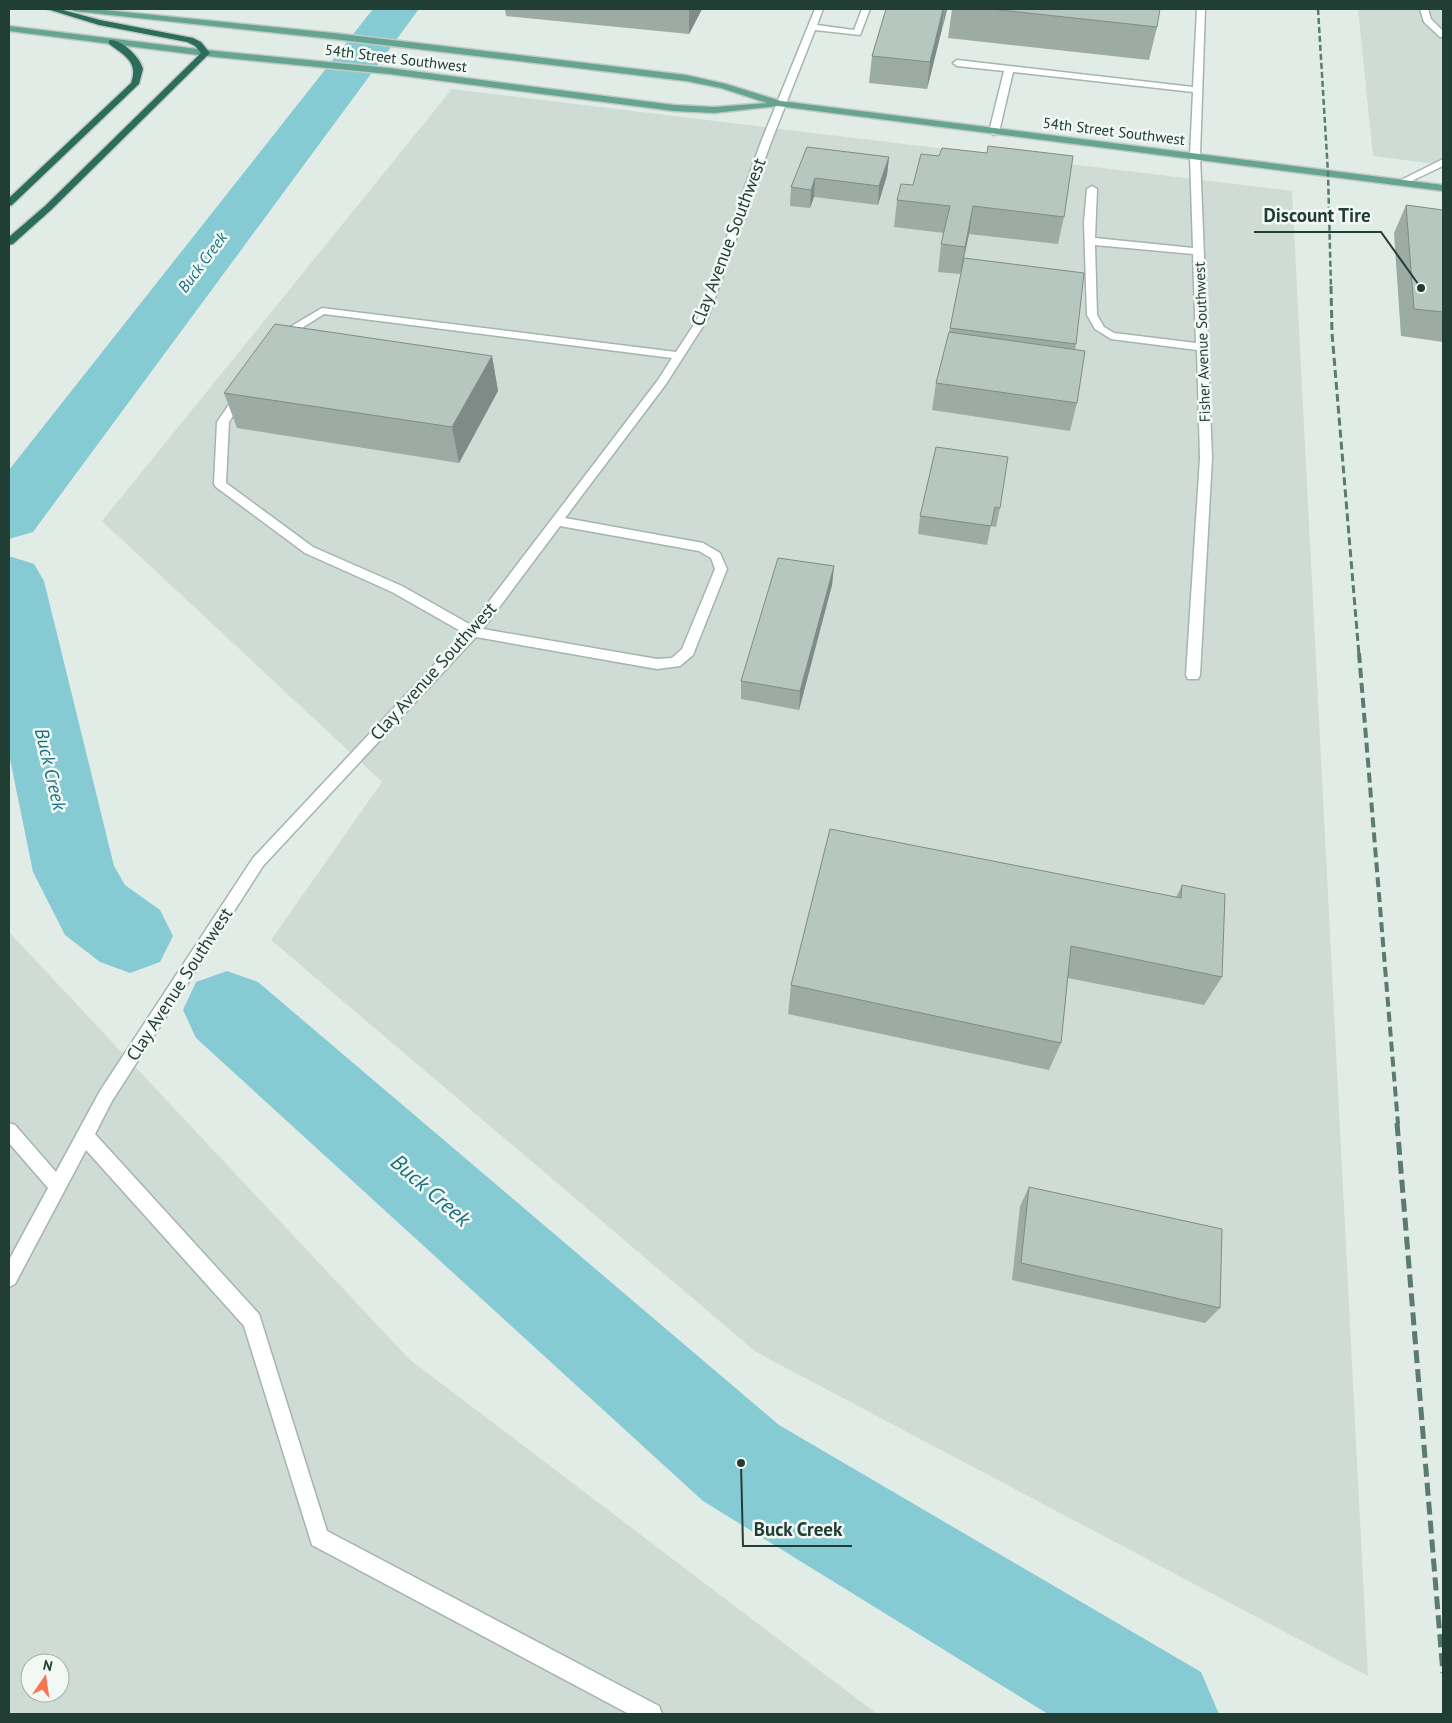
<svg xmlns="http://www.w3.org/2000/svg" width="1452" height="1723" viewBox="0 0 1452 1723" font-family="'PT Sans',sans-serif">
	<rect width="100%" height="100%" fill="#e1ece7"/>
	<!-- built -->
	<path fill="#cfdcd6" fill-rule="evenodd" d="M1358,9h85v156l-70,-9z
		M452,89l840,102 76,1485 -612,-324 -485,-412 111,-158 -280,-261z
		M9,932l400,427 468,355h-868zM30,1663h30v30h-30z"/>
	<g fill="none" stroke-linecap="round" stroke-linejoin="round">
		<!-- river -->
		<path fill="#86cbd4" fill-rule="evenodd" d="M373,9h46l-386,523 -24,7v-69z
			M9,556l25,8 10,17 70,285 11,19 35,25 13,26 -13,26 -30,11 -30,-11 -35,-27 -32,-63 -24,-118z
			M227,971l31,11 521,443 422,247 18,42h-171l-345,-213 -507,-463 -13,-28 13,-28z"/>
		<defs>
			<path id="minor" d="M815,9h8l-6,16 37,5 8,-21h8l-10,26 -45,-5 -44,112 -64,178 -41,64 -101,134 138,25 17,10 7,16 -34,86 -13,11 -23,3 -181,-32 -213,229 -151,235 -17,33 164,180 68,217 332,175 3,8h-33l-317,-169 -68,-219 -158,-176 -71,134 -6,3v-27l39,-72 -39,-45v-20l6,2 41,47 44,-81 153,-233 211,-225 -72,-41 -87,-39 -89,-66 -2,-3 3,-62 20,-29h8l2,2 -18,27 -3,61 87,64 89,39 69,39 187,-245 14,-22 -348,-44 -41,26h-8l-1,-2 1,-2 47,-28 354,44 21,-32 64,-178zM560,526l139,25 12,7 4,11 -33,80 -10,9 -15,1 -174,-30z
				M1197,9h8l-5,147 12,302 -12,217 -2,4h-10l-2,-4 14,-217 -3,-108 -86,-11 -16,-10 -8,-14 -3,-93 3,-33 5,-3 5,3 -2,49 98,10 -3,-92 3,-64 -180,-20 -14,60 -5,3 -5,-3 15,-61 -47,-5 -4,-3 4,-3 236,27zM1095,245l98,9 3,89 -82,-10 -10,-6 -7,-12z
				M1420,9h8l3,10 12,12v6h-3l-16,-15z
				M1443,159v7l-38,18h-6l-2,-2z"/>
			<path id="major" d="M70,9h25l238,24 353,42 40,9 55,17 662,84v6l-665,-85 -64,7 -40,-2 -285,-37 -183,-18 -197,-25v-5l197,24 183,18 285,37 40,2 53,-4 -46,-15 -35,-7 -353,-42 -259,-28z"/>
			<path id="highway" d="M47,9h12l41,11 93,18 8,4 9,11 -159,157 -38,34 -4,1v-8l36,-31 156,-153 -6,-7 -8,-4 -88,-17z
				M109,40c13,-1 31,17 34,29l-4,15 -127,121 -3,1v-8l122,-115c8,-21 -7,-28 -22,-39z"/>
		</defs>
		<!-- minor casing -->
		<use href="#minor" stroke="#a4b4ae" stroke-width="3"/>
		<!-- major casing -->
		<use href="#major" stroke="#c1c9c6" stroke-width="3"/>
		<!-- highway casing -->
		<use href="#highway" stroke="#c1c9c6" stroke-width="3"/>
		<!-- minor -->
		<use href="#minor" fill="#fff" fill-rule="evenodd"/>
		<!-- major -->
		<use href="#major" fill="#64a491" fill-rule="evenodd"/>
		<!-- highway -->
		<use href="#highway" fill="#2b6c5b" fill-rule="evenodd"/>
		<!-- rail-far3 -->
		<path stroke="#5b7a70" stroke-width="2.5" stroke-dasharray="6 3" stroke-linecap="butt" d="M1318,9l10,164 3,115"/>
		<!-- rail-far2 -->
		<path stroke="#5b7a70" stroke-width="3" stroke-dasharray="8 4" stroke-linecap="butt" d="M1331,286l1,47 27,322"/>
		<!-- rail-far1 -->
		<path stroke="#5b7a70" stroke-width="4" stroke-dasharray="10 5" stroke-linecap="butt" d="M1359,653l39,471"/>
		<!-- rail -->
		<path stroke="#5b7a70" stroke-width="5" stroke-dasharray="13 6" stroke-linecap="butt" d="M1397,1123l46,550"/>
	</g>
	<!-- wall -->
	<path fill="#9daba5" d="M505,9h197l-13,25 -183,-18z
		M886,9h61l-20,80 -58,-6 3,-27z
		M952,9h208l-3,18 -8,33 -201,-22z
		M807,147l82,10 -2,18 -9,30 -64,-8 -4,11 -20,-2 1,-19z
		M913,185l151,32 -6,27 -89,-10 -5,25 112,85 -1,6 2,53 -7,28 -138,-21 4,-27 13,-51 13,-63 -2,5 -22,-2 3,-28 3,-11 -50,-6 3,-27z
		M1406,205l37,5v132l-42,-6 -7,-103z
		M492,356l6,35 -39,72 -222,-35 -13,-35z
		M936,447l64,61 -4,19 -5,-1 -4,19 -69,-11 2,-18z
		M834,566l-2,19 -33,125 -58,-11v-18z
		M1182,885l40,92 -18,28 -136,-27 -7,65 -12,27 -261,-56 3,-29 385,-88z
		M1029,1187l191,121 -15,15 -193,-43 8,-74z"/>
	<!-- shaded-wall -->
	<path fill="#7f8b86" d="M689,9h13l-13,25z
		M943,9h1l-2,20 -15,60 3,-27z
		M945,9h2l-4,18z
		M889,157l-2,18 -9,30 1,-19z
		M815,178l-1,19 -4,11 1,-18z
		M973,206l-4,28 -9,40 5,-27z
		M492,356l6,35 -39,72 -7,-36z
		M834,566l-2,19 -33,125 1,-19z"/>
	<!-- building -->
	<path fill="#b6c7c0" stroke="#7f8b86" d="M886,9h57l-13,53 -58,-6z
		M991,9h169l-3,18z
		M988,146l85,10 -9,61 -91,-11 -8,41 -24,-3 9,-38 -53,-6 4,-16 12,1 8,-31 18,2 3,-8 45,5z
		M807,147l82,10 -10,29 -64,-8 -4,12 -20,-3z
		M1406,205l37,5v102l-29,-3z
		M964,258l120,15 -8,71 -126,-16z
		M275,324l217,32 -40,71 -228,-34z
		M949,332l136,19 -8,52 -141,-20z
		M936,447l72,10 -8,51 -5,-1 -4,19 -71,-10z
		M778,558l56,8 -34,125 -59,-10z
		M830,829l351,69 1,-13 43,9 -3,83 -151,-31 -10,97 -270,-58z
		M1029,1187l193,42 -2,79 -199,-45z"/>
	<g text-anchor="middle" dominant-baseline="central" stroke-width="5" stroke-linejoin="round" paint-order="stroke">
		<!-- far-street labels -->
		<g font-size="15" fill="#213e35" stroke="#f2f9f5">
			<text transform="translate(396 58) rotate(7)">54th Street Southwest</text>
			<text transform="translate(1114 131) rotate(7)">54th Street Southwest</text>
			<text transform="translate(1202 342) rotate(-92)">Fisher Avenue Southwest</text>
		</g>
		<!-- far-water labels -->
		<g font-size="16" font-style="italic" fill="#18707d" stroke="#f2f9f5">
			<text transform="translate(202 262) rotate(-53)">Buck Creek</text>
		</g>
		<!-- street labels -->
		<g font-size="18" fill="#213e35" stroke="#f2f9f5">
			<text transform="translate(728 242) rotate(-69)">Clay Avenue Southwest</text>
			<text transform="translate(433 671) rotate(-48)">Clay Avenue Southwest</text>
			<text transform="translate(179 984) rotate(-57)">Clay Avenue Southwest</text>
		</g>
		<!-- water labels -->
		<g font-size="19" font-style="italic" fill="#18707d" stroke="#f2f9f5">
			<text transform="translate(51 769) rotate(77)">Buck Creek</text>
		</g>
		<!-- near-water labels -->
		<g font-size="22" font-style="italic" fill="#18707d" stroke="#f2f9f5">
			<text transform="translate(431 1190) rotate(41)">Buck Creek</text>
		</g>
	</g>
	<!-- callouts -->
	<path fill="none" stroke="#213e35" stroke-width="2" d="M1421 288L1381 232H1254M741 1463L743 1546H852"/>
	<g fill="#213e35" stroke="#f2f9f5" stroke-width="2">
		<circle cx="1421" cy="288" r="5"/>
		<circle cx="741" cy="1463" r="5"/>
	</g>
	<g font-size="19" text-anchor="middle" font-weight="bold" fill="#213e35" stroke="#f2f9f5" stroke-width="5" stroke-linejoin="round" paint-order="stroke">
		<text x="1317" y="222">Discount Tire</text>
		<text x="798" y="1536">Buck Creek</text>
	</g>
	<!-- border -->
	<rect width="1452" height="1723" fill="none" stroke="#213e35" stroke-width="20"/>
	<!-- north arrow -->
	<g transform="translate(45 1678) rotate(13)"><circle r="24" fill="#f2f9f5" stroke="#9eaea8"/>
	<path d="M0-4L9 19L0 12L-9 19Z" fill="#f87553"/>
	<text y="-8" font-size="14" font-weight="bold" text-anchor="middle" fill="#213e35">N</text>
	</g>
</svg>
